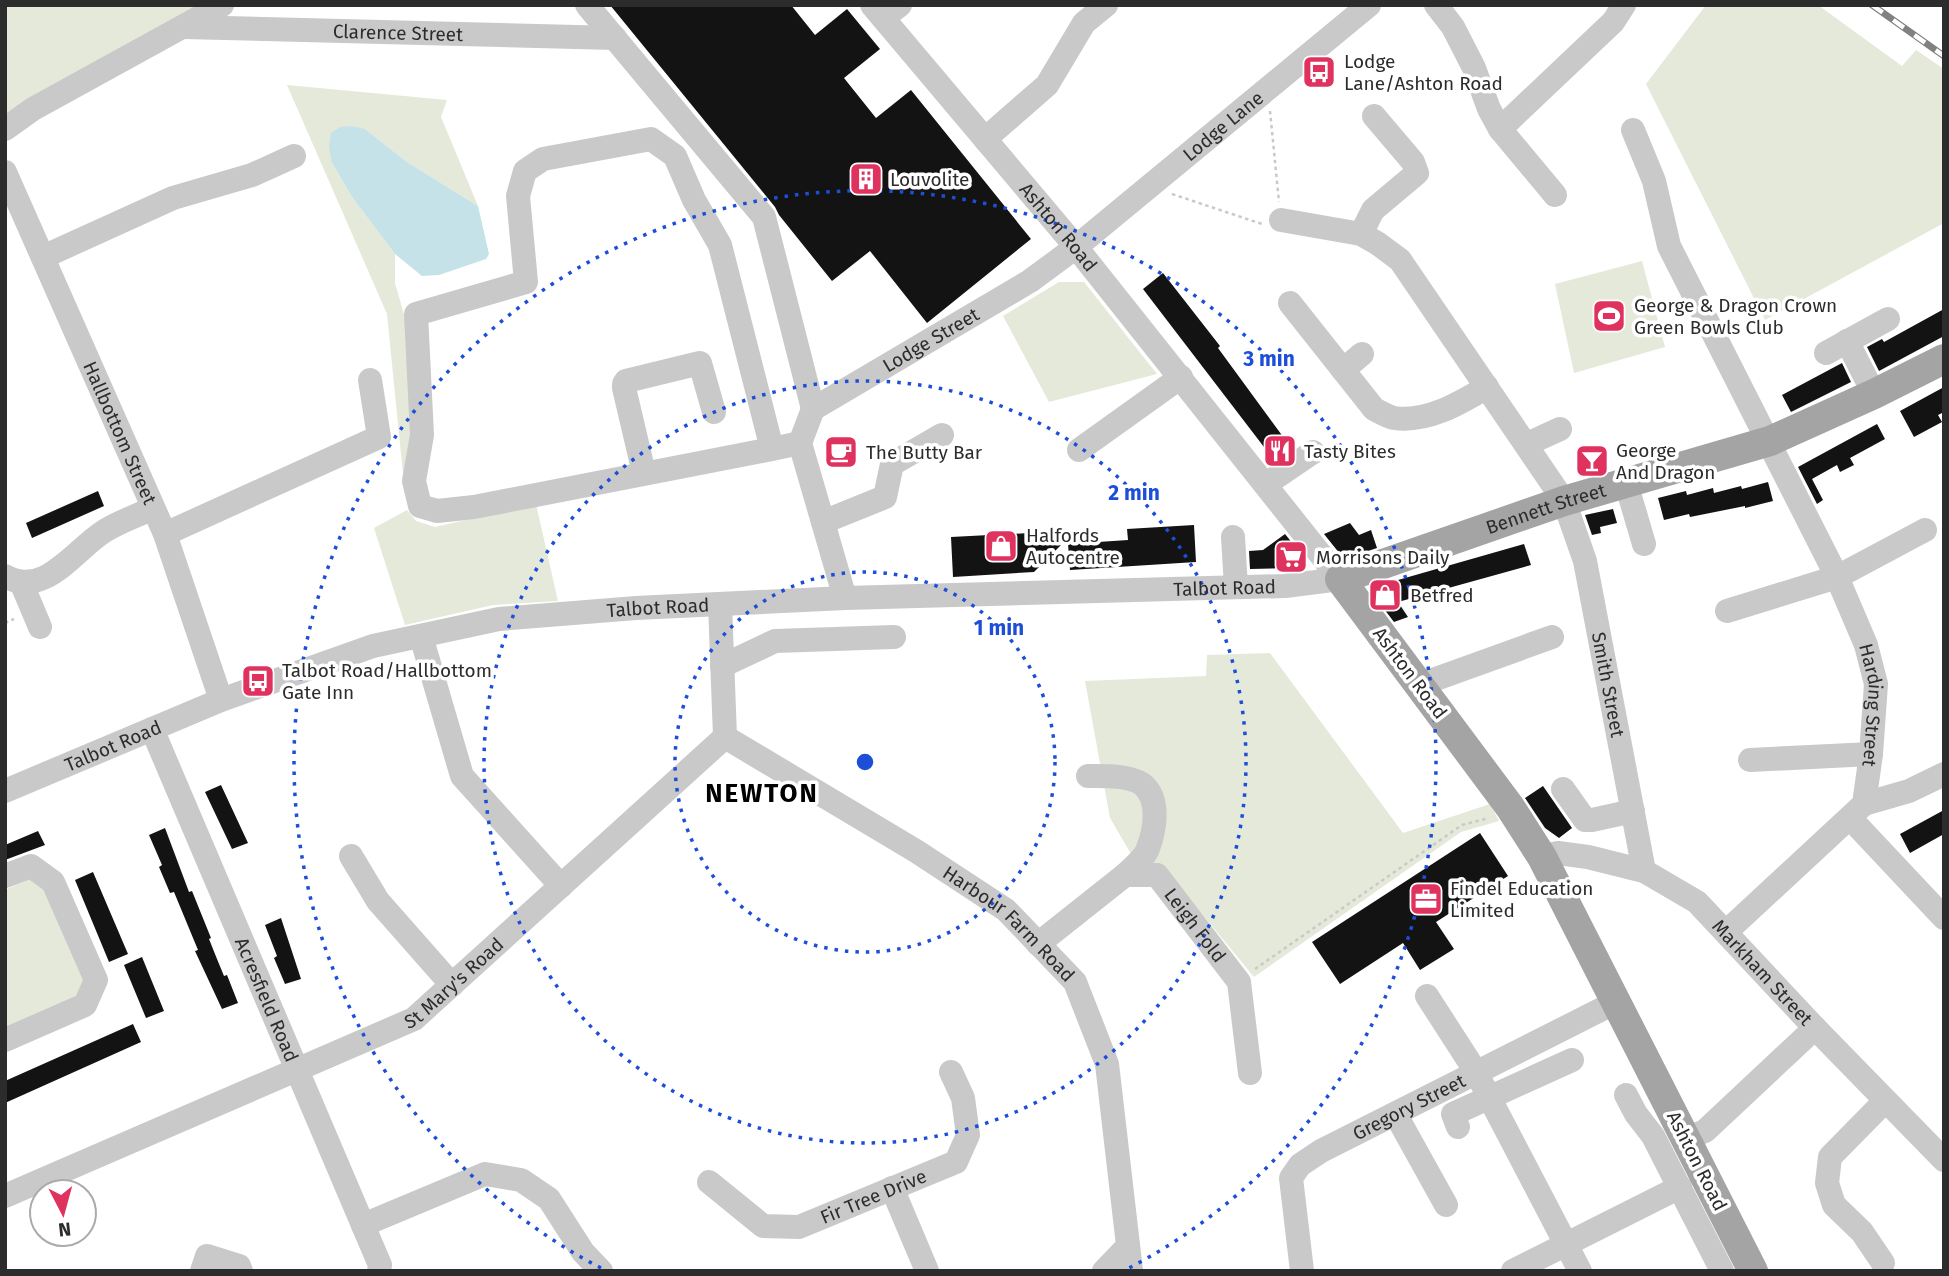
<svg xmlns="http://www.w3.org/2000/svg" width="1949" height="1276" viewBox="0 0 1949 1276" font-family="'Fira Sans',sans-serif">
	<rect width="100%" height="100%" fill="#fff"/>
	<!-- green -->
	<path fill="#e5e9d9" d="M5,5h196l-196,109z
		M1706,5h112l84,61 14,-16 28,19v154l-179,97 -119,-236z
		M287,85l160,15 -6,17 37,89 -71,-44 -42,-33 -33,34 20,34 43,57v29l12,42 6,109 -10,40 -16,-160z
		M1642,261l23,86 -91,26 -19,-89z
		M1059,282h25l73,92 -108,28 -46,-86z
		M536,504l22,97 -65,4 -88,20 -31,-97 33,-18 9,11 19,6z
		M1270,653l133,180 87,-29 9,17 -38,11 -207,145 -89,-108 -27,-3 -28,-48 -25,-137 121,-5 1,-21z
		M29,879l17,5 42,97 -8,16 -75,33v-140z"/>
	<!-- water -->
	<path fill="#c6e2e9" d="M351,126l14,3 42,33 71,44 11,48 -3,5 -47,16 -17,1 -27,-22 -43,-57 -20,-34 -3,-16 2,-14 9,-6z"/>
	<!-- building -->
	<path fill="#131313" d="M610,5h181l24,30 32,-26 33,40 -36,29 32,40 35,-28 120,149 -104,84 -57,-72 -38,30 -53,-66 -4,-8z
		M1163,273l57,73 -2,2 74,101 -18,11 -131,-171z
		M1944,309v27l-65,35 -12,-24 15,-8 2,3z
		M1842,363l9,19 -60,30 -9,-17z
		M1944,387v25l-6,3 4,7 -28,15 -14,-26z
		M1877,424l8,15 -35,19 4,7 -14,7 -3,-7 -25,14 11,21 -6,4 -19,-37z
		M1768,482l5,19 -28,7v-2l-55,11 -1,-3 -25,6 -6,-22 28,-7 1,4 26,-7 1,5 27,-7 1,3z
		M98,491l6,15 -72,32 -6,-15z
		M1613,509l4,14 -17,4 1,6 -9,2 -7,-20z
		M1350,523l9,12 12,-5 6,18 -33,11 -20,-25z
		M1194,525l2,37 -126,8 -2,-26 60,-4 -1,-11z
		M1049,532l2,13h10l-27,27 -81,5 -2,-40z
		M1285,534l21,26 -6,8 -50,1 -1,-18 14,-1z
		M1524,544l7,21 -133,37 10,15 -14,5 -23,-30 6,-6z
		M221,785l27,58 -16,6 -27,-57z
		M1543,786l29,42 -13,10 -14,-10 -20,-30z
		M1944,810v24l-34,19 -10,-19z
		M165,828l24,64 3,-1 19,47 -2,1 8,20 7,17 3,-1 11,28 -16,6 -27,-58 3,-1 -24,-58 -4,1 -11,-26 3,-2 -13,-30z
		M38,831l7,14 -40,15v-15z
		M1480,833l28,43 -72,46 18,27 -34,21 -17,-27 -63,41 -28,-42z
		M93,872l35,82 -19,8 -34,-82z
		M281,918l20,61 -16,5 -11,-26 3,-2 -12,-31z
		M142,957l22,54 -18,7 -22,-53z
		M133,1024l8,18 -136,61v-22z"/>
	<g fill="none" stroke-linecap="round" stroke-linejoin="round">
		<!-- path -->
		<path stroke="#c9c9c9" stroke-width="2.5" stroke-dasharray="3.5 3.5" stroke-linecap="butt" d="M1270,111l9,91
			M1172,194l90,30
			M5,623l9,-4
			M1255,969l207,-144 27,-7"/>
		<!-- minor -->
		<g stroke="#c9c9c9" stroke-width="24">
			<path d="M587,5l177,212 49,192"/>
			<path id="s1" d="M872,5l204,242 264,332"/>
			<path d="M1436,5l17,22 21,41 15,41 11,20 55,66"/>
			<path d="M883,18l17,-13"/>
			<path id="s2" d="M183,27l432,11"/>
			<path d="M5,129l28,-20 189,-104"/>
			<path d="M1500,129l113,-107 11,-17"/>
			<path id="s3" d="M1633,130l21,51 15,65 168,331 29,68 10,39 -5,70 -7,50 -138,128"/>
			<path d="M985,139l62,-54 37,-62 22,-18"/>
			<path id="s4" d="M5,172l160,362 56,166"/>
			<path id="s5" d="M1281,220l80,14 16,9 23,17 164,241 21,60 59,310"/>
			<path d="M1361,234l12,-24 44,-37 -4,-11 -39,-46"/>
			<path d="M43,257l130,-59 79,-23 42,-19"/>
			<path d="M1290,303l84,106c6,3 14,8 20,9 33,5 66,-15 93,-31"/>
			<path d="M1847,341l27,53"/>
			<path d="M1826,353l62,-34"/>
			<path d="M1343,370l19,-16"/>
			<path id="s6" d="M800,443l13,-34 217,-128 46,-34 293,-242"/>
			<path d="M800,443l45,155"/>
			<path d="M1527,444l33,-15"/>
			<path d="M772,449l-52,-204 -26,-45 -19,-44 -24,-17 -108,20 -18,12 -7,25 8,86 -110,32 6,121 -8,46 6,25 17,5 37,-4 298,-58 28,-6"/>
			<path d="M1079,450l102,-73"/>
			<path d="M644,473l-20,-85v-4l2,-3 74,-18 14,49"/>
			<path d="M1626,483l18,61"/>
			<path d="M1266,484l47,-32"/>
			<path d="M823,522l62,-25 7,-33 50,-29"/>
			<path d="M165,534l214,-97 -9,-57"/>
			<path d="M1233,537l3,50"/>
			<path d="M5,576c38,23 70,-26 98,-44 15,-10 34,-16 50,-24"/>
			<path d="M21,582l19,45"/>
			<path d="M1727,611l110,-34 88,-47"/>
			<path d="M421,636l41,140 99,110"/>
			<path d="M722,666l53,-25 119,-4"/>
			<path d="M1419,685l133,-48"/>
			<path id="s7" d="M152,729l228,536 -1,6"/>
			<path id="s8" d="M725,737l191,114 90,59 69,72 32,82 24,207"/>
			<path d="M1750,760l121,-6"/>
			<path d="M1088,776c16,0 40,-1 54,8 19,15 13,47 5,67 -4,8 -15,17 -22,24"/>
			<path d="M1563,789l22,31h7l41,-9"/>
			<path id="s9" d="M5,791l216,-91 152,-54 126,-27 137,-11 209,-10 440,-12 55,-7"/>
			<path d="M1864,804l45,-13 35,-17"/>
			<path d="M1850,818l94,100"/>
			<path d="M351,856l27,45 74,84"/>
			<path id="s10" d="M1542,857l16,-4 30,4 56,14 53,31 118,126 129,132"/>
			<path d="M5,876l26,-10 22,16 43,98 -11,25 -80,35"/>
			<path id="s11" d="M1038,944l87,-69h32l82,107 11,91"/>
			<path d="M1427,996l49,76 104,199"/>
			<path d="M1626,1095l10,19 17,22 69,135"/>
			<path d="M1396,1115l50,90"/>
			<path d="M1458,1127l-5,-13 119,-54"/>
			<path d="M1686,1139l19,-8 110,-103"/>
			<path id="s12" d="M709,1182l54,44 36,1 157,-65 12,-27 -5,-37 -12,-26"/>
			<path d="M892,1188l35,83"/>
			<path id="s13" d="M5,1196l409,-177 311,-282 -5,-133"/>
			<path d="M363,1225l122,-51 36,6 28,19 34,53 18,19"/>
			<path d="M1883,1263l-21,-31 -28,-27 -7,-22 3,-26 55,-56"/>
			<path d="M202,1271l5,-15 32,10 2,5"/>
			<path d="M1104,1271l24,-25"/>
			<path id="s14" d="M1302,1271l-11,-93 9,-13 21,-14 295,-149"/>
			<path d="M1513,1271l167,-84"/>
		</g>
		<!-- major -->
		<path stroke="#a4a4a4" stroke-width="30" id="s15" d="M1753,1271l-211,-414 -32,-50 -170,-228 224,-78 206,-60 104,-47 70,-35"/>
		<defs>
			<path id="rail" d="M1872,5l72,51"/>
		</defs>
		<!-- rail casing -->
		<use href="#rail" stroke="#818181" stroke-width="7"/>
		<!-- rail -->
		<use href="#rail" stroke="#fff" stroke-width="4.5" stroke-dasharray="13" stroke-linecap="butt"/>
	</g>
	<!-- distance rings -->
	<g fill="none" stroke="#1d4ed8" stroke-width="3.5" stroke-dasharray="3.5 7">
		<circle cx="865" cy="762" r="190"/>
		<circle cx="865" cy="762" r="381"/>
		<path d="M601 1268A571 571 0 1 1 1129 1268"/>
	</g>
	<!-- icons -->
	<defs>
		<symbol id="bus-square" viewBox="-11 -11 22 22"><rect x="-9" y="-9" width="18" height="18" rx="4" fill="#df325e" stroke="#fff"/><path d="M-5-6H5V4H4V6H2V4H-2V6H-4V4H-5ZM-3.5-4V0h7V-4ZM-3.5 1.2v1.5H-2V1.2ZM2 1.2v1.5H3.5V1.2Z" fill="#fff"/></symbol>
		<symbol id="building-square" viewBox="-11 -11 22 22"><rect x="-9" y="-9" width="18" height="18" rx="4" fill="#df325e" stroke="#fff"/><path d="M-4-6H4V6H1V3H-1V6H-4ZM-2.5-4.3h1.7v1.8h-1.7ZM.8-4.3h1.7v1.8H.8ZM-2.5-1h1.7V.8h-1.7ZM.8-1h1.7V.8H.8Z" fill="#fff"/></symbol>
		<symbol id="stadium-square" viewBox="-11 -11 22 22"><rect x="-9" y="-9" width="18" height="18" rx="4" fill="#df325e" stroke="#fff"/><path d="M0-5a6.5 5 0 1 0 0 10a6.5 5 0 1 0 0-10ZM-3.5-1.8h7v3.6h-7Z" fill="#fff"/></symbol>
		<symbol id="restaurant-square" viewBox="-11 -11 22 22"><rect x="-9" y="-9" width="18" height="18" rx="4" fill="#df325e" stroke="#fff"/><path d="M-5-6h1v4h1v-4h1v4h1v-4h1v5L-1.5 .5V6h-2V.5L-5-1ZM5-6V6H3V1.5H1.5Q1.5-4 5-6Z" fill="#fff"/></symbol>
		<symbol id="cafe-square" viewBox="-11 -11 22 22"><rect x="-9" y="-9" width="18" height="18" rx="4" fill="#df325e" stroke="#fff"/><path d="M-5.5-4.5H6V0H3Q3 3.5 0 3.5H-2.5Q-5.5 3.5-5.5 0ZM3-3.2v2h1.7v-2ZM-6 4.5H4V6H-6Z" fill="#fff"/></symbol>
		<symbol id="bar-square" viewBox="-11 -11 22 22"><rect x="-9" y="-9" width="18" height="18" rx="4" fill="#df325e" stroke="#fff"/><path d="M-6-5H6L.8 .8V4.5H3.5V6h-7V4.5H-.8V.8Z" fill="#fff"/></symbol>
		<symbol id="shop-square" viewBox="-11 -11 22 22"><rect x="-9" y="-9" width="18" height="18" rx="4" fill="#df325e" stroke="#fff"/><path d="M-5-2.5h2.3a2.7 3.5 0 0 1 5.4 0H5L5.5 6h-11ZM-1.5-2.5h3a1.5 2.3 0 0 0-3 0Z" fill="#fff"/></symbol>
		<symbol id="supermarket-square" viewBox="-11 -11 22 22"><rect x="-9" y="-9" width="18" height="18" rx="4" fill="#df325e" stroke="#fff"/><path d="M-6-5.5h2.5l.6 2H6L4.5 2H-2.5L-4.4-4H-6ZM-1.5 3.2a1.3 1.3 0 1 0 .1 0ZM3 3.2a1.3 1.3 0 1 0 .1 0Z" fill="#fff"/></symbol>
		<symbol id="office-square" viewBox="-11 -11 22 22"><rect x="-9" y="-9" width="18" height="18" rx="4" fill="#df325e" stroke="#fff"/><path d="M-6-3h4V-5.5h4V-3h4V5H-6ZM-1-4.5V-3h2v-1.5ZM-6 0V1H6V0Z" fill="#fff"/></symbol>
	</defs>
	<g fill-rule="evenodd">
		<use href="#bus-square" x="1300" y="53" width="38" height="38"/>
		<use href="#building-square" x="847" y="160" width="38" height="38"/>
		<use href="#stadium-square" x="1590" y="297" width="38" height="38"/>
		<use href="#restaurant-square" x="1261" y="432" width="38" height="38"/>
		<use href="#cafe-square" x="822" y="433" width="38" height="38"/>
		<use href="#bar-square" x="1573" y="442" width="38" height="38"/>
		<use href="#shop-square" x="982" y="527" width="38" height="38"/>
		<use href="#supermarket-square" x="1272" y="538" width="38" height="38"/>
		<use href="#shop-square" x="1366" y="576" width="38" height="38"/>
		<use href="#bus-square" x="239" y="662" width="38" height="38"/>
		<use href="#office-square" x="1407" y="880" width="38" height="38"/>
	</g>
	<g text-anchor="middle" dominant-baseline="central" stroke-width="7" stroke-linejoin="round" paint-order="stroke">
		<!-- street labels -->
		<g font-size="19" fill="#2c2c2c" stroke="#fff">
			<text stroke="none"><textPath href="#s2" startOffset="215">Clarence Street</textPath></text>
			<text stroke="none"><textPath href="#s6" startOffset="536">Lodge Lane</textPath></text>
			<text stroke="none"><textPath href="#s1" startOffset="290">Ashton Road</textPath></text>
			<text stroke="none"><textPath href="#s6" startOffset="173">Lodge Street</textPath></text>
			<text stroke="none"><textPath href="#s4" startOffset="285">Hallbottom Street</textPath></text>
			<text stroke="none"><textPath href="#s15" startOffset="1026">Bennett Street</textPath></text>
			<text stroke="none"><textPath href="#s9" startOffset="1251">Talbot Road</textPath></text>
			<text stroke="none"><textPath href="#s9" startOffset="684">Talbot Road</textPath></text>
			<text transform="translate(1410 673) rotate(53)">Ashton Road</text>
			<text stroke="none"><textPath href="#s5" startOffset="609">Smith Street</textPath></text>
			<text stroke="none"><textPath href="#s3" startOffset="628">Harding Street</textPath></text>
			<text stroke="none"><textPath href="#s9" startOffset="117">Talbot Road</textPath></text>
			<text stroke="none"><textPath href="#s11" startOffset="206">Leigh Fold</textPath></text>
			<text stroke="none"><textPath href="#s8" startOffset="341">Harbour Farm Road</textPath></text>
			<text stroke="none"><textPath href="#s10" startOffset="262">Markham Street</textPath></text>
			<text stroke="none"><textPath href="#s13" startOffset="499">St Mary's Road</textPath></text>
			<text stroke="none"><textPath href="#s7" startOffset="294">Acresfield Road</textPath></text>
			<text stroke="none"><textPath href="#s14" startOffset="233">Gregory Street</textPath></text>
			<text transform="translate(1697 1161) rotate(63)">Ashton Road</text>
			<text stroke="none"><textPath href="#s12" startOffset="186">Fir Tree Drive</textPath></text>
		</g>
		<!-- poi labels -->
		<g font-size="19" fill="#2c2c2c" stroke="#fff" text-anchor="start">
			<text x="1344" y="61">Lodge<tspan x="1344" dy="22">Lane/Ashton Road</tspan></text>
			<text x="890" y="179">Louvolite</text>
			<text x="1634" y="305">George &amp; Dragon Crown<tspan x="1634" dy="22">Green Bowls Club</tspan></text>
			<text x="1616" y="450">George<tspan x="1616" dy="22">And Dragon</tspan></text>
			<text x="1304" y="451">Tasty Bites</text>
			<text x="866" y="452">The Butty Bar</text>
			<text x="1026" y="535">Halfords<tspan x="1026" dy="22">Autocentre</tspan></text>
			<text x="1316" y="557">Morrisons Daily</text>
			<text x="1410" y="595">Betfred</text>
			<text x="282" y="670">Talbot Road/Hallbottom<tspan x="282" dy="22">Gate Inn</tspan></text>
			<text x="1450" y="888">Findel Education<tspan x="1450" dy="22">Limited</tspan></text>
		</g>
		<!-- district labels -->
		<g font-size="26" font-weight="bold" letter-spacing="2" fill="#000" stroke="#fff">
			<text x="762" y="793">NEWTON</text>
		</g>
	</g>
	<circle cx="865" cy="762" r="10" fill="#1d4ed8" stroke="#fff" stroke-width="3.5"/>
	<g font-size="21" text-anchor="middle" font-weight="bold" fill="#1d4ed8" stroke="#fff" stroke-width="7" stroke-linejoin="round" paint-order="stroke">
		<text x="1269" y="366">3 min</text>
		<text x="1134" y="500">2 min</text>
		<text x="999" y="635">1 min</text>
	</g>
	<!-- border -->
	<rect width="1949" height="1276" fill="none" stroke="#2c2c2c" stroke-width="14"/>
	<!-- north arrow -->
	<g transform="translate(63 1213) rotate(174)"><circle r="33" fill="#ffffff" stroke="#ababab" stroke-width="2"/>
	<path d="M0-5L12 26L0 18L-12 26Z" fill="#df325e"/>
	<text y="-10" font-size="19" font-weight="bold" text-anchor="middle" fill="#2c2c2c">N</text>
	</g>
</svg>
